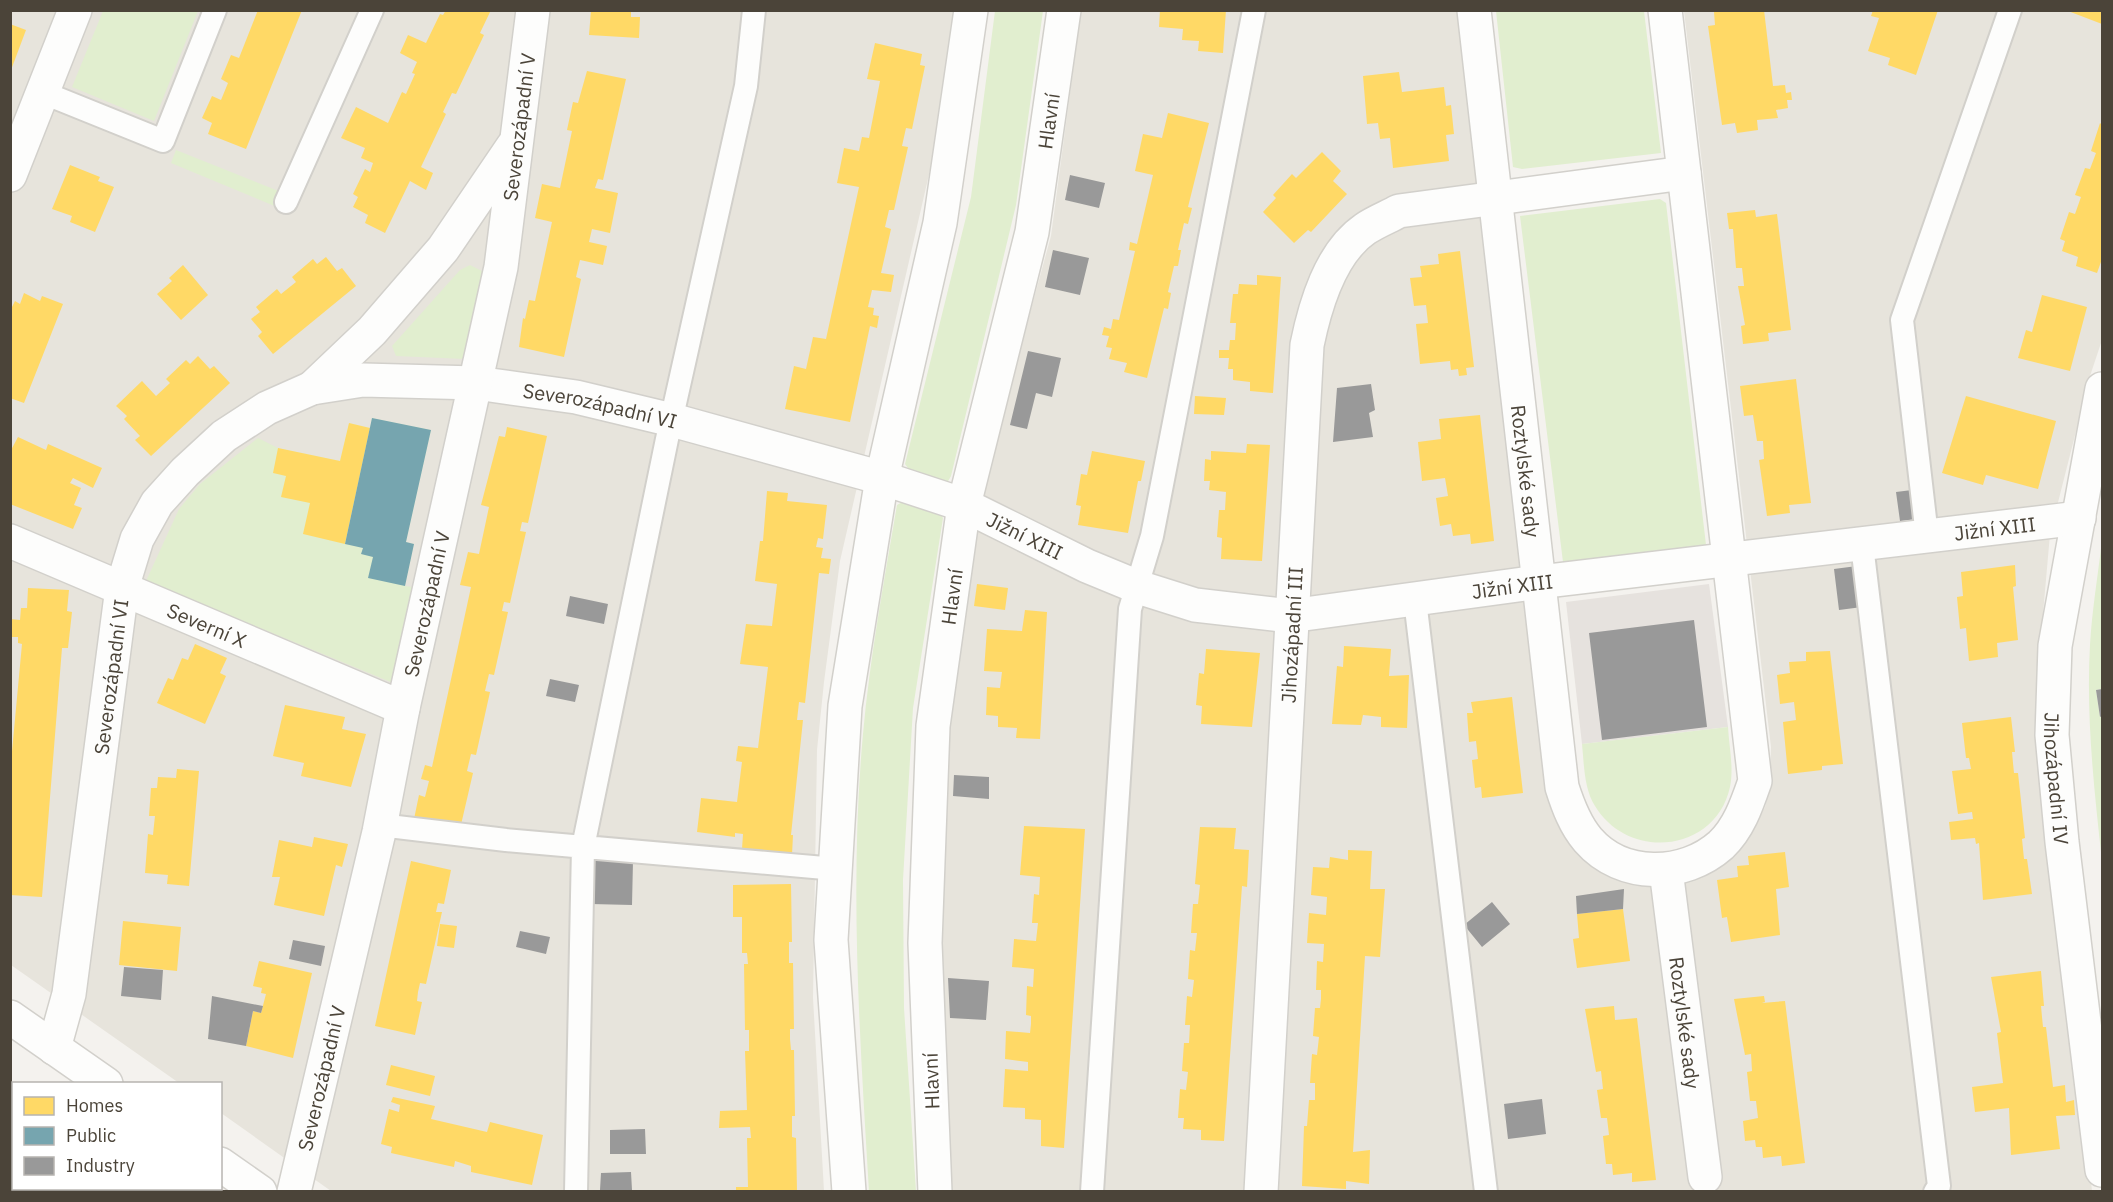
<svg xmlns="http://www.w3.org/2000/svg" width="2113" height="1202" viewBox="0 0 2113 1202" font-family="'IBM Plex Sans',sans-serif">
	<rect width="100%" height="100%" fill="#f4f2ee"/>
	<!-- residential -->
	<path fill="#e7e4dc" d="M11,11h944l-22,146 -93,404 -16,121 -7,68 -4,248 11,193h-493l-110,-78 -1,-29 -41,-1 -168,-118z
		M1081,11h377l88,777 8,26 16,27 51,37 132,-48 12,-23 5,-20 1,-40 -87,-736h418v329l-12,36 -40,158 -13,148 55,509 -1147,1 -6,-113 2,-360 37,-216 73,-267z"/>
	<!-- industrial -->
	<path fill="#e6e2de" d="M1709,584l19,143 -146,17 -16,-142z"/>
	<!-- green -->
	<path fill="#e1eecf" d="M103,11h95l-44,110 -82,-34z
		M995,11h48l-27,194 -65,271 -5,9 -35,-13 -6,-8 66,-267z
		M1496,11h148l17,142 -139,16 -9,-2z
		M176,150l105,42 8,20 -118,-49z
		M1660,199l6,4 40,342 -143,17 -43,-346z
		M470,265l14,7 -19,87 -69,-3 -4,-10 68,-76z
		M372,418l59,12 -25,112 8,2 -9,42 7,1v9l-19,87 -247,-102 33,-72 21,-25 58,-46 20,10 62,13 9,-38 21,5z
		M906,500l31,9 6,9 -30,190 -10,172 1,128 12,183 -47,1c-9,-152 -20,-306 -6,-458 7,-77 21,-153 34,-229z
		M2102,540v149l-6,1 4,27 2,-1v145c-8,-72 -16,-144 -12,-216 2,-35 8,-70 12,-105z
		M1728,727c1,19 6,41 2,60 -14,65 -101,75 -135,19 -11,-17 -11,-42 -13,-62z"/>
	<!-- homes -->
	<path fill="#ffd966" d="M258,10h44l-56,139 -38,-15 4,-11 -10,-5 10,-22 9,4 7,-17 -7,-4 10,-24 8,3z
		M446,10h45l-11,23 4,2 -28,59 -4,-1 -9,19 3,2 -25,53 12,6 -7,17 -16,-9 -25,52 -20,-10 3,-8 -15,-8 5,-10 -5,-3 12,-25 5,3 3,-9 -12,-5 4,-10 -24,-10 15,-31 32,16 14,-31 4,2 9,-20 -3,-1 5,-11 -17,-9 8,-18 18,8 14,-29 3,1z
		M591,10h40v7h9l-1,21 -50,-3z
		M1160,10h66l-3,43 -25,-2 1,-10 -17,-1 1,-11 -24,-2z
		M1764,10l9,76 12,-1 1,8 5,-1 1,8h-5l1,8 -12,2 2,8 -21,2 1,10 -21,3 -2,-10 -13,2 -14,-99 7,-1 -1,-13z
		M1873,10h65l-22,65 -28,-10 2,-7 -22,-7 11,-33 -8,-2z
		M2068,10h34v14l-34,-13z
		M10,24l16,6 -15,40h-1z
		M875,43l47,11 -2,11 5,1 -13,63 -6,-1 -4,18 6,1 -14,63h-5l-4,17 6,2 -10,44 13,2 -3,17 -19,-2 -4,17 6,1 -1,7 6,1 -2,12 -7,-2 -20,96 -65,-13 9,-43 12,3 7,-32 13,2 33,-152 -22,-4 7,-35 15,3 3,-14 7,1 11,-57 -13,-2z
		M587,71l39,8 -23,101 -5,-1 -3,9 23,5 -8,40 -18,-4 -3,13 18,4 -4,19 -23,-5 -4,17 5,2 -17,78 -45,-10 4,-29 2,1 4,-19 6,1 17,-79 -17,-4 7,-34 18,4 12,-57 -5,-1 6,-28 5,1z
		M1399,72l3,20 42,-5 2,19 5,-1 3,29 -8,1 3,26 -56,7 -3,-30 -10,1 -2,-16 -11,1 -4,-48z
		M1168,113l41,10 -21,84 4,1 -4,16 -4,-1 -6,27h3l-3,16h-4l-6,26 3,1 -3,16 -4,-1 -17,70 -23,-6 3,-9 -18,-4 3,-11 -6,-1 3,-11 -7,-1 2,-8 7,2 2,-10 6,1 16,-69 -6,-1 1,-8 7,2 16,-69 -18,-4 8,-37 19,4z
		M2100,123l2,2v134l-5,14 -21,-7 2,-9 -16,-6 3,-10 -5,-2 9,-27 6,2 6,-17 -6,-2 10,-27 5,1 6,-16 -5,-2z
		M1322,152l19,19 -8,10 14,13 -36,38 -3,-2 -14,13 -31,-31 13,-14 -3,-3 19,-21 4,4z
		M70,165l30,12 -2,4 16,6 -19,45 -25,-10 2,-6 -20,-7z
		M1755,210l1,7 21,-3 14,116 -23,3 1,8 -26,3 -2,-18 4,-1 -7,-39h6l-1,-10 -1,-8h-6l-3,-39h-4l-2,-16z
		M1460,251l14,116 -8,1 1,7 -8,1 -1,-7 -7,1 -1,-9 -30,3 -4,-40 12,-1 -2,-18 -12,1 -4,-28 12,-1 -2,-11 19,-2 -1,-10z
		M326,257l11,14 5,-3 14,18 -83,68 -15,-18 4,-4 -11,-13 9,-7 -4,-5 21,-18 4,5 15,-12 -4,-5 21,-18 4,5z
		M183,265l25,30 -27,25 -24,-26 15,-13 -3,-3z
		M1257,275l24,2 -8,116 -23,-2v-9l-17,-2v-11h-5l1,-11h-10v-8h10l1,-10h5l1,-17h-6l3,-29h5l1,-10 18,1z
		M24,293l16,8 2,-5 21,8 -39,99 -14,-5v-87l5,-10 5,3z
		M2042,295l45,12 -17,64 -52,-13 8,-28 6,2z
		M198,356l12,13 4,-3 16,17 -79,73 -16,-16 5,-4 -16,-17 3,-3 -11,-10 26,-25 14,15 14,-13 -4,-4 20,-19 4,4z
		M1796,379l15,124 -22,2 1,8 -23,3 -8,-56 5,-1 -1,-18h-6l-4,-26 -9,1 -4,-30z
		M1195,396l31,2 -2,17 -30,-1z
		M1966,396l90,25 -18,68 -52,-14 -3,10 -41,-12z
		M1480,415l14,126 -23,3 -1,-10 -17,2 -2,-12 -11,2 -4,-28 12,-2 -3,-18 -23,3 -4,-39 23,-3 -2,-20z
		M349,423l21,5 -25,116 -42,-10 7,-31 -29,-6 5,-21 -13,-3 5,-25 62,13z
		M507,427l40,9 -19,87 -6,-1 -2,9 6,1 -16,71 -6,-1 -2,9 6,1 -14,63 -5,-1 -4,17 5,1 -14,63 -5,-1 -4,17 6,2 -13,56 -46,-10 5,-24 6,2 4,-16 -8,-2 4,-14 7,2 39,-180 -11,-2 8,-33 11,2 10,-47 -8,-2 18,-69 6,1z
		M18,437l28,13 2,-6 54,24 -9,20 -20,-10 -3,5 11,5 -7,17 8,3 -9,21 -63,-25v-52z
		M1247,444l23,1 -8,116 -41,-2 1,-21 -5,-1 2,-27h6l1,-18 -17,-2 1,-9h-6l1,-22 6,1v-9l35,2z
		M1092,451l53,10 -4,20h-3l-10,52 -50,-8 3,-19 -5,-1 5,-31 6,1z
		M767,491l21,2 -1,8 40,4 -4,34 -5,-1 -2,9 7,1 -2,10 10,1 -2,15 -10,-1 -14,130 -6,-1 -2,18h6l-12,115h2l-1,20 -50,-6 1,-15 -8,-1v4l-38,-5 4,-34 36,4 5,-40 -6,-1 2,-15 20,2 10,-81 -28,-3 6,-40 26,2 5,-42 -22,-3 5,-40h3z
		M2015,565l1,21 -3,1 5,53 -21,3 1,14 -29,4 -3,-33 -6,1 -3,-32 6,-1 -2,-24z
		M977,584l31,4 -3,22 -31,-4z
		M28,588l41,2 -2,21 5,1 -4,36h-6l-20,249 -32,-2v-122l12,-129 -4,-1v-6h-8v-18l10,1 1,-12h6z
		M1025,610l22,2 -7,127 -24,-1 1,-10 -19,-1v-11l-12,-1 1,-28 13,1 2,-16 -18,-1 3,-42 35,2z
		M195,644l32,14 -7,15 6,3 -21,48 -48,-21 11,-25 5,2 9,-22 6,2z
		M1344,646l47,3 -2,27 20,-1 -2,53 -26,-1v-10l-18,-2 -2,10 -29,-1 5,-58 6,1z
		M1206,649l54,4 -8,74 -51,-3 1,-18 -6,-1 3,-32 5,1z
		M1830,651l13,113 -21,2v4l-34,4 -5,-52 13,-2 -2,-18 -14,2 -3,-29 13,-2 -1,-11 17,-1v-9z
		M1512,697l11,96 -41,5 -1,-11 -6,1 -3,-28 6,-1 -2,-18 -7,1 -2,-29h6l-2,-11z
		M285,705l60,12 -3,12 24,5 -15,53 -50,-11 3,-13 -31,-7z
		M2011,717l4,35h-3l1,11 1,10h4l7,65 -3,1 2,20h3l5,35 -49,6 -4,-57 -3,1 -1,-6 -24,2 -2,-18 24,-3 -1,-7 -14,2 -6,-43 19,-2 -2,-11h-3l-4,-35z
		M177,769l22,2 -10,115 -22,-2 1,-9 -23,-2 3,-39 5,1 1,-10 1,-9h-6l2,-28h6l1,-11 18,1z
		M1024,826l61,3 -21,319 -23,-2v-26l-16,-1v-11l-22,-1 2,-38 23,2v-9l-23,-3 1,-28 24,2 1,-9v-8l-5,-1 1,-29 6,1 1,-18 -22,-2 2,-28 22,2 2,-18h-6l2,-29 5,1 1,-18 -20,-2z
		M1200,827l36,1 -2,21 15,1 -2,37 -5,-1 -18,255 -23,-1v-10l-18,-1 1,-11h-6l2,-29 6,1 2,-18 -6,-1 2,-28h5l1,-18h-5l2,-29 5,1 2,-17 -6,-1 2,-29 5,1 2,-18h-6l2,-29h5l2,-19 -5,-1z
		M314,837l34,7 -6,23 -6,-2 -12,51 -50,-11 6,-28h-8l7,-37 33,7z
		M1348,850l24,1 -2,38h15l-5,68 -15,-1 -12,196 17,-2 -1,34 -23,-3v8l-44,-3 2,-60h3l2,-26h6v-17h-5l2,-29 5,1 2,-18 -6,-1 2,-28h5l1,-9v-9h-5l1,-29 6,1 1,-18 -17,-1 2,-30 17,2 1,-18 -16,-2 2,-28 16,1 1,-11 18,3z
		M1785,852l4,35 -13,2 4,46 -49,7 -4,-25 -5,1 -5,-38 21,-3 -1,-11 12,-1 -1,-9z
		M411,861l40,9 -7,34 -6,-1 -2,9h6l-16,72 -6,-1 -2,9 -1,9 5,1 -7,33 -40,-9z
		M791,884l1,58h-3v21h4l1,66h-4v10l1,11h3l1,66h-3v21l4,1 1,53h-61v-4h12l-1,-49h4l-1,-11 -31,1 1,-17 27,-1 -2,-59h4v-21h-4l-1,-66h4l-1,-11h-5v-36h-9v-32z
		M1623,909l7,52 -53,7 -4,-29 6,-1 -2,-24z
		M123,921l58,6 -4,44 -58,-6z
		M440,924l17,2 -3,22 -17,-2z
		M259,961l53,12 -19,85 -47,-12 7,-35 8,2 5,-19 -5,-1 1,-5 -9,-2z
		M2041,971l3,35h-3l1,11 1,10h3l7,60 12,-2 1,17 8,-2 1,15 -19,1 4,33 -49,6 -2,-47 -34,4 -3,-25 31,-4 -6,-50 4,-1 -10,-55z
		M1764,996l1,6 -3,1 23,-2 20,162 -23,3 -1,-10 -18,2 -1,-11h-6l-1,-7 -10,1 -2,-20 15,-3 -2,-17h-6l-3,-29 5,-1 -1,-17 -6,1 -11,-56z
		M1614,1006l1,14 22,-2 19,162 -24,2v-9l-19,2 -1,-11h-6l-3,-28 6,-1 -2,-17h-6l-4,-28 6,-1 -2,-18 -5,1 -11,-63z
		M391,1065l44,11 -5,20 -44,-11z
		M393,1097l42,9 -4,13 56,13 3,-10 53,13 -11,50 -61,-13v-6l-16,-5 -1,6 -63,-14 1,-6 -11,-3 8,-35 10,3 1,-7 -9,-3z"/>
	<!-- public -->
	<path fill="#76a5af" d="M372,418l59,12 -25,112 8,2 -9,42 -37,-8 5,-21 -12,-3 2,-6 -18,-4z"/>
	<!-- industry -->
	<path fill="#999" d="M1070,175l35,8 -6,25 -34,-8z
		M1053,250l36,8 -9,37 -35,-8z
		M1028,351l33,7 -9,39 -16,-4 -9,36 -17,-4z
		M1371,384l4,26 -6,3 4,24 -40,5 4,-54z
		M1912,490l4,29 -16,2 -4,-29z
		M1857,566l5,41 -23,3 -5,-41z
		M570,596l38,8 -4,20 -38,-8z
		M1694,620l13,107 -105,13 -13,-107z
		M550,679l29,6 -4,17 -29,-6z
		M2102,689v27l-2,1 -4,-27z
		M954,775l35,2v22l-36,-3z
		M592,858l41,3 -1,44 -41,-1z
		M1624,889l-1,20 -46,5 -1,-18z
		M1492,902l18,22 -28,23 -18,-22z
		M520,931l30,6 -4,17 -30,-7z
		M293,940l32,6 -4,20 -32,-7z
		M124,967l39,3 -2,30 -40,-4z
		M948,978l41,3 -3,39 -36,-2z
		M212,996l51,10 -2,7 -8,-2 -7,35 -38,-7z
		M1542,1099l4,35 -38,5 -4,-35z
		M645,1129l1,25h-36v-24z
		M631,1172l1,18h-32l1,-17z"/>
	<g fill="none" stroke-linecap="round" stroke-linejoin="round">
		<defs>
			<path id="service" d="M44,93l119,48 52,-131
				M286,202l86,-192
				M1927,536l-25,-216 108,-310
				M1862,545l77,641 -4,6
				M1415,600l71,592
				M380,825l126,15 330,29
				M71,1188l4,4
				M25,1192l2,-4
				M576,1192l7,-345 84,-408 79,-353 8,-76
				M1092,1192l38,-583 22,-73 102,-526"/>
			<g id="minor">
				<path id="s1" d="M1474,10l88,777c6,19 13,38 26,53 34,39 96,38 133,5 18,-17 26,-41 34,-64l-90,-771"/>
				<path d="M10,175l65,-165"/>
				<path d="M312,388l60,-57 71,-82 70,-103"/>
				<path id="s2" d="M2102,389l-47,257 -3,89 10,107 40,328"/>
				<path id="s3" d="M10,541l393,167"/>
				<path id="s4" d="M1666,870l39,307"/>
				<path id="s5" d="M54,1048l15,-54 53,-406 15,-49 20,-36 28,-31 39,-36 43,-28 45,-20 51,-8 113,3 100,14 96,23 210,58 82,27 123,61 51,21 57,18 95,11 249,-34 540,-64"/>
				<path id="s6" d="M294,1192l85,-360 24,-124 98,-441 32,-257"/>
				<path id="s7" d="M1261,1192l46,-847c8,-39 23,-92 58,-116 10,-7 23,-12 34,-18l285,-38"/>
			</g>
			<g id="tertiary">
				<path d="M10,1017l96,67"/>
				<path d="M220,1164l40,28"/>
				<path d="M849,1192l-18,-252 14,-234 37,-228 58,-255 31,-213"/>
				<path id="s8" d="M935,1192l-10,-249 8,-217 31,-221 68,-273 32,-222"/>
			</g>
		</defs>
		<!-- service casing -->
		<use href="#service" stroke="#d2d0cb" stroke-width="26"/>
		<!-- minor casing -->
		<use href="#minor" stroke="#d2d0cb" stroke-width="36"/>
		<!-- tertiary casing -->
		<use href="#tertiary" stroke="#d2d0cb" stroke-width="36"/>
		<!-- service -->
		<use href="#service" stroke="#fdfdfc" stroke-width="22"/>
		<!-- minor -->
		<use href="#minor" stroke="#fdfdfc" stroke-width="33"/>
		<!-- tertiary -->
		<use href="#tertiary" stroke="#fdfdfc" stroke-width="33"/>
	</g>
	<g text-anchor="middle" dominant-baseline="central" stroke-width="6" stroke-linejoin="round" paint-order="stroke">
		<!-- street labels -->
		<g font-size="20" fill="#4b4439" stroke="#fff">
			<text stroke="none"><textPath href="#s8" startOffset="1083">Hlavní</textPath></text>
			<text stroke="none"><textPath href="#s6" startOffset="1089">Severozápadní V</textPath></text>
			<text stroke="none"><textPath href="#s5" startOffset="1044">Severozápadní VI</textPath></text>
			<text stroke="none"><textPath href="#s1" startOffset="464">Roztylské sady</textPath></text>
			<text stroke="none"><textPath href="#s5" startOffset="2480">Jižní XIII</textPath></text>
			<text stroke="none"><textPath href="#s5" startOffset="1490">Jižní XIII</textPath></text>
			<text stroke="none"><textPath href="#s5" startOffset="1994">Jižní XIII</textPath></text>
			<text stroke="none"><textPath href="#s8" startOffset="597">Hlavní</textPath></text>
			<text stroke="none"><textPath href="#s6" startOffset="603">Severozápadní V</textPath></text>
			<text stroke="none"><textPath href="#s3" startOffset="214">Severní X</textPath></text>
			<text stroke="none"><textPath href="#s7" startOffset="558">Jihozápadní III</textPath></text>
			<text stroke="none"><textPath href="#s5" startOffset="376">Severozápadní VI</textPath></text>
			<text stroke="none"><textPath href="#s2" startOffset="394">Jihozápadní IV</textPath></text>
			<text stroke="none"><textPath href="#s4" startOffset="154">Roztylské sady</textPath></text>
			<text stroke="none"><textPath href="#s6" startOffset="117">Severozápadní V</textPath></text>
			<text transform="translate(931 1081) rotate(-92)">Hlavní</text>
		</g>
	</g>
	<!-- border -->
	<rect width="2113" height="1202" fill="none" stroke="#4b4439" stroke-width="24"/>
	<!-- legend -->
	<rect x="12" y="1082" width="210" height="108" fill="#ffffff" stroke="#b7b4b0" stroke-width="1.5"/>
	<rect x="24" y="1097" width="30" height="18" fill="#ffd966" stroke="#b7b4b0" stroke-width="1.5"/>
	<text x="66" y="1112" font-size="18" fill="#4b4439">Homes</text>
	<rect x="24" y="1127" width="30" height="18" fill="#76a5af" stroke="#b7b4b0" stroke-width="1.5"/>
	<text x="66" y="1142" font-size="18" fill="#4b4439">Public</text>
	<rect x="24" y="1157" width="30" height="18" fill="#999999" stroke="#b7b4b0" stroke-width="1.5"/>
	<text x="66" y="1172" font-size="18" fill="#4b4439">Industry</text>
</svg>
